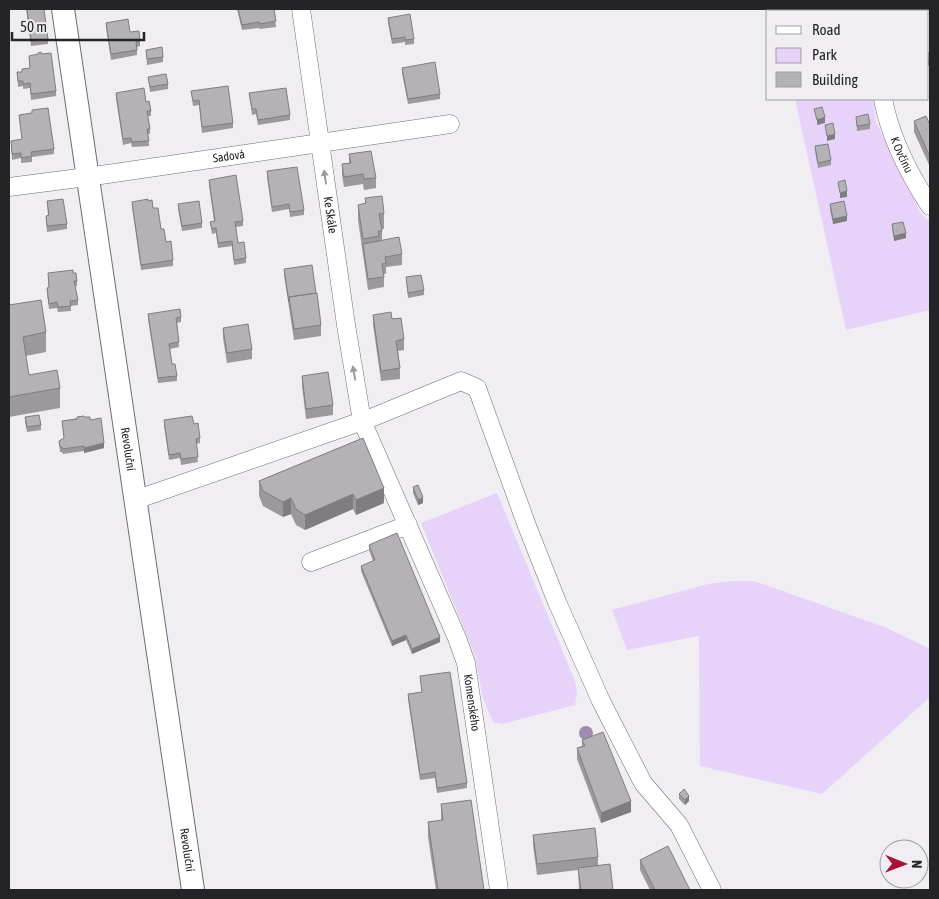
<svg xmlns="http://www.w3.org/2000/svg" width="939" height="899" viewBox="0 0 939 899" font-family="'Asap Condensed',sans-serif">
	<rect width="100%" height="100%" fill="#f0eef3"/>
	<!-- green -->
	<path fill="#e7d2fa" d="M775,9h80l1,2h-81z
		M795,99h78l3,23 46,93 8,6v89l-84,20z
		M497,493l78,188 2,13 -2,11 -73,19 -9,-2 -10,-23 -8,-43 -54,-133z
		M736,581h18l133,47 43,21v48l-108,97 -122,-28 -1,-130 -72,14 -15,-40 96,-26z"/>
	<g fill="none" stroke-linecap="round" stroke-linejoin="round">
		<defs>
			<g id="minor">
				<path id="s1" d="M301,9l45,316 16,96 95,217 9,25 33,227"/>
				<path d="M865,9l1,2"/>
				<path id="s2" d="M883,99c7,38 26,75 47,107"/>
				<path id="s3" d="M9,187l78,-10 363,-53"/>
				<path d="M135,500l236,-82 90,-37 16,7 50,138 30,76 44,99 42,82 36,42 33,65"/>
				<path d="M311,562l97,-37"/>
			</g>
			<g id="tertiary">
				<path id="s4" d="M63,9l130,881"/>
			</g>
		</defs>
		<!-- minor casing -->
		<use href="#minor" stroke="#6f6d72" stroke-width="19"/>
		<!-- tertiary casing -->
		<use href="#tertiary" stroke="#6f6d72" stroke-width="24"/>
		<!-- minor -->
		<use href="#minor" stroke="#fff" stroke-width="18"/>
		<!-- tertiary -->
		<use href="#tertiary" stroke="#fff" stroke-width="22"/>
	</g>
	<!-- trees -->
	<circle fill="#9e8cac" cx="586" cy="733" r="7"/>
	<!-- wall -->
	<path fill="#9c999d" d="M26,9h18l4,30v5l-17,2z
		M237,9h37l2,18 -16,2 -1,-1 -17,2z
		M388,18l26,21v5l-9,1v-3l-13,2 -4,-21z
		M106,23l24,9 10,9v5l-3,1v8l-26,5 -5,-32z
		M146,50l17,7v5l-16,3z
		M29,56l27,35v5l-25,4 -1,-12 -7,1v-3l-5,1 -1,-15h5v-3l8,-1z
		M402,68l38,26v5l-32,5 -6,-31z
		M148,77l20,7v5l-18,3z
		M191,91l42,32v5l-31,5 -3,-28 -6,1z
		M116,93l30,9 5,9v5h-3l2,13v5h-2l1,12 -17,1 -1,-4 -8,2 -7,-47z
		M249,93l41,22v5l-32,5 -2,-11 -4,1z
		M32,110l22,39v5l-22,3v5l-11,1v-5l-9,2 -1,-19 11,-1 -3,-25 13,-1z
		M856,117l14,7v5l-13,2z
		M914,121l16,4v42l-16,-35z
		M815,146l16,14v5l-13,3 -3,-17z
		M349,154l27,24v10l-12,2 -1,-6 -19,3 -2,-12v-11l7,-1z
		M267,171l37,39v5l-14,2 -1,-8 -17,3 -5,-35z
		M209,180l34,41v5l-7,1 2,16 8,15v5l-12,2 -2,-19 -14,2 -2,-15 -4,1 -2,-12 4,-1 -5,-36z
		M365,198l19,15v16h-2v11l20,14v11l-16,2v7h-2v13l-16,3 -10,-70v-15l7,-2z
		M47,201l20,23v5l-20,3 -1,-11v-5h2z
		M148,201l5,7 20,52v6l-32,4 -9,-63v-5z
		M178,204l24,19v5l-20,3 -4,-22z
		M830,204l17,17 -14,3 -3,-14z
		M892,224l14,14 -12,3 -2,-12z
		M284,269l37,56v11l-27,4 -10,-65z
		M48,273h25l4,8v5h-2l3,14v5l-7,1v5l-13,1 -1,-4 -8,1 -2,-16v-5l2,-1z
		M406,277l18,13v5l-16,3z
		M9,305l37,27v20l-20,4 3,19 31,13v20l-51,9z
		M148,314l33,3v5l-4,1 2,24 -9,2 2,15 5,12v5l-19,2 -10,-64z
		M373,315l19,4 12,20v11l-6,1 2,17v11l-19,2 -8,-56z
		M223,328l29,21v10l-25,4 -4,-25z
		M302,376l31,29v10l-27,4 -4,-33z
		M25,417l16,8v5l-14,2 -2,-10z
		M84,417l6,3 14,28 -20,5v-2l-21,3 -1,-2h-2l-1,-11 5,-3 -2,-17z
		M164,420l30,4 6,14v5l-4,1 2,18 -17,3 -1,-7 -11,2 -5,-35z
		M363,438l21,65 -28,12 -3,-6 -48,21 -9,-5 -5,-11 -8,3 -20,-11 -4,-10v-15z
		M413,487l10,16 -5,2 -5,-12z
		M369,545l71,97 -28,12 -6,-14 -14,6 -31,-75v-5l12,-5 -4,-11z
		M420,676l47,107v5l-30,5 -2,-15 -15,2 -12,-81v-5l14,-2z
		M582,740l49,72 -30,11 -24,-64v-11l5,-2z
		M679,794l10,7 -4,4 -6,-6z
		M441,804l43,86h-48l-8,-53v-15l13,-2z
		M533,835l65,22v8l15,25h-34l-1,-20 -41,5 -4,-30z
		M640,860l50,30h-40l-10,-20z"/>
	<!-- shaded-wall -->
	<path fill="#7f7d80" d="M928,60h2v5l-2,1z
		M825,117v6l-8,2v-5z
		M835,134v5l-8,2v-5z
		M847,191v6l-7,1v-5z
		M847,216v5l-14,3v-5z
		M906,233v5l-12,3v-5z
		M104,443v5l-20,5v-5z
		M384,488v15l-28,12v-15z
		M353,494v15l-48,21v-15z
		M423,497v6l-5,2v-5z
		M291,498v16l-8,3v-15z
		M406,635v5l-14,6v-5z
		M440,637v5l-28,12v-5z
		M689,796v5l-4,4v-5z
		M631,801v11l-30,11v-10z"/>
	<!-- building -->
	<path fill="#b5b2b7" stroke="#7f7d80" d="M27,9h17l4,30 -17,2z
		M238,9h36l2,12 -16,3 -1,-2 -17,3z
		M787,9h9v2h-9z
		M410,14l4,25 -9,1v-3l-13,2 -4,-21z
		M128,19l2,13 9,-1 1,10 -4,1 1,8 -26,4 -5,-31z
		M162,47l1,10 -16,2 -1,-9z
		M41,52v2l10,-1 5,38 -25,3 -1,-11 -7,1v-3h-5l-1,-9h5v-3l8,-1 -1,-12 9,-2v-1z
		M930,52v8h-2v-7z
		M435,62l5,32 -32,5 -6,-31z
		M166,74l2,10 -18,3 -2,-10z
		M228,86l5,37 -31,4 -3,-27 -6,1 -2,-10z
		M144,88l2,14 3,-1 2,10h-4l3,18h-3l2,12 -17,1 -1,-4 -8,1 -7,-46z
		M286,88l4,27 -32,5 -2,-11h-4l-3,-16z
		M822,107l3,10 -8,3 -3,-11z
		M48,108l6,41 -23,3 1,4 -11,2v-5l-9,1 -1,-13 11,-2 -3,-24 13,-2v-3z
		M868,114l2,10 -13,2 -1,-9z
		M926,116l4,9v32l-16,-36z
		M833,123l2,11 -8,2 -2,-11z
		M828,144l3,16 -13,3 -3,-17z
		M371,151l5,27 -12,1 -1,-5 -19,3 -2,-13 9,-1 -2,-9z
		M297,167l7,43 -14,2 -1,-8 -17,3 -5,-36z
		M236,175l7,46 -8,1 3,21 6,-1 2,16 -12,2 -2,-19 -14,2 -2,-15 -4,1 -2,-7 5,-1 -6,-41z
		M845,180l2,11 -7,2 -2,-11z
		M382,196l2,17 -5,1 3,17h-4l1,5 -16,3 -5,-34 8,-2 -1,-5z
		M63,199l4,25 -20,2 -1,-10 3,-1 -2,-14z
		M148,199v2l4,-1 1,8h5l3,21h3l2,13 5,-1 2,19 -32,5 -9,-63z
		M199,201l3,22 -20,3 -4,-22z
		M844,201l3,15 -14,3 -3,-15z
		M903,222l3,11 -12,3 -2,-12z
		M399,237l3,17 -17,3 1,6 -4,1 2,13 -16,2 -5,-35z
		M312,265l4,28 -27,4v5l-5,-33z
		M73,270v3h3l1,8h-3l4,19 -8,1 1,5 -13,1 -1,-5 -8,2 -2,-16 2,-1 -1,-14z
		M421,275l3,15 -16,3 -2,-16z
		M317,293l4,32 -27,4 -5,-32z
		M41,300l5,32 -23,5 6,38 28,-5 3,18 -51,9v-92z
		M180,309l1,8 -5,1 3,24 -10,2 3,20h3l2,12 -19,2 -10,-64z
		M391,312l1,7 9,-1 3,21 -8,2 4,27 -19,3 -8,-56z
		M248,324l4,25 -25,4 -4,-25z
		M328,372l5,33 -27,4 -4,-33z
		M39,415l2,10 -14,2 -2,-10z
		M84,416v1h6v3l11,-2 3,25 -20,5v-2l-21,3 -1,-2h-2l-1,-6 5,-3 -2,-17 15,-2v-2z
		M192,416l2,8 4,-1 2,15 -4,1 2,18 -17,2 -1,-6 -11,2 -5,-35z
		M363,438l21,50 -28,12 -3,-6 -48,21 -9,-6 -5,-11 -8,4 -20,-11 -4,-10z
		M418,485l5,12 -5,3 -5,-13z
		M397,533l43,104 -28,12 -6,-14 -14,6 -31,-75 14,-6 -6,-15z
		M450,672l17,111 -30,5 -2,-16 -15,3 -12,-81 14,-2 -2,-16z
		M603,732l28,69 -30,12 -24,-65 8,-2 -3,-6z
		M684,789l5,7 -4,4 -6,-6z
		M471,800l13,90h-46l-10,-68 15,-2 -2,-16z
		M595,828l3,29 -61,7 -4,-29z
		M668,846l22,44h-35l-15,-30z
		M610,864l3,26h-32l-3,-22z"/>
	<!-- one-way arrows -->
	<defs><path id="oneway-solid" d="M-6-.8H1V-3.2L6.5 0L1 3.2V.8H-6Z" transform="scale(1.25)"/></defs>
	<g fill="#9c9c9d">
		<use href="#oneway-solid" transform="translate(325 177) rotate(-98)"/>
		<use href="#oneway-solid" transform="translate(354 373) rotate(-100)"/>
	</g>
	<g text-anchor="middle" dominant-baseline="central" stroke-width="5" stroke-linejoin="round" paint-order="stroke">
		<!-- street labels -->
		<g font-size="12" fill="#242325" stroke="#f0eef3">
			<text stroke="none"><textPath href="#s2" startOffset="59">K Ovčínu</textPath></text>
			<text stroke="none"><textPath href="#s3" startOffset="222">Sadová</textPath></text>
			<text stroke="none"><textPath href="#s1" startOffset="208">Ke Skále</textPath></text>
			<text stroke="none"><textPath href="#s4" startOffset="445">Revoluční</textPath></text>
			<text stroke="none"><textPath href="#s1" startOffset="720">Komenského</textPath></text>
			<text stroke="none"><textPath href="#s4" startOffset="850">Revoluční</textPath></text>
		</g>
	</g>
	<!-- border -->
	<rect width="939" height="899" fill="none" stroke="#242325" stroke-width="20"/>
	<!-- legend -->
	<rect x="766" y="10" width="162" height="90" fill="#f0eef3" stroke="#9e9da1"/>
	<rect x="776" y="26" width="25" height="8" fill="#ffffff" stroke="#9e9da1"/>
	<text x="812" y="35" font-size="15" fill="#242325">Road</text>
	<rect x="776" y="48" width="25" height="15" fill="#e7d2fa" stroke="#9e9da1"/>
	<text x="812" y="60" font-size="15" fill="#242325">Park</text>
	<rect x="776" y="72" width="25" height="15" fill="#b5b2b7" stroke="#9e9da1"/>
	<text x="812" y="85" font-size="15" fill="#242325">Building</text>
	<!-- north arrow -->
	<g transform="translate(904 864) rotate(91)"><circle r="24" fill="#f0eef3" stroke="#9e9da1"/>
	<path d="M0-4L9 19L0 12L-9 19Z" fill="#a8113c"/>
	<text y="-8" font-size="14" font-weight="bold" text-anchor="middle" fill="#242325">N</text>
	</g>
	<!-- scale -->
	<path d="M12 32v8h132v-8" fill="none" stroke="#242325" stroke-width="2.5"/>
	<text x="20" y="32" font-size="15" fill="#242325" stroke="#f0eef3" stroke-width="4" paint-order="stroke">50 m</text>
</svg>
